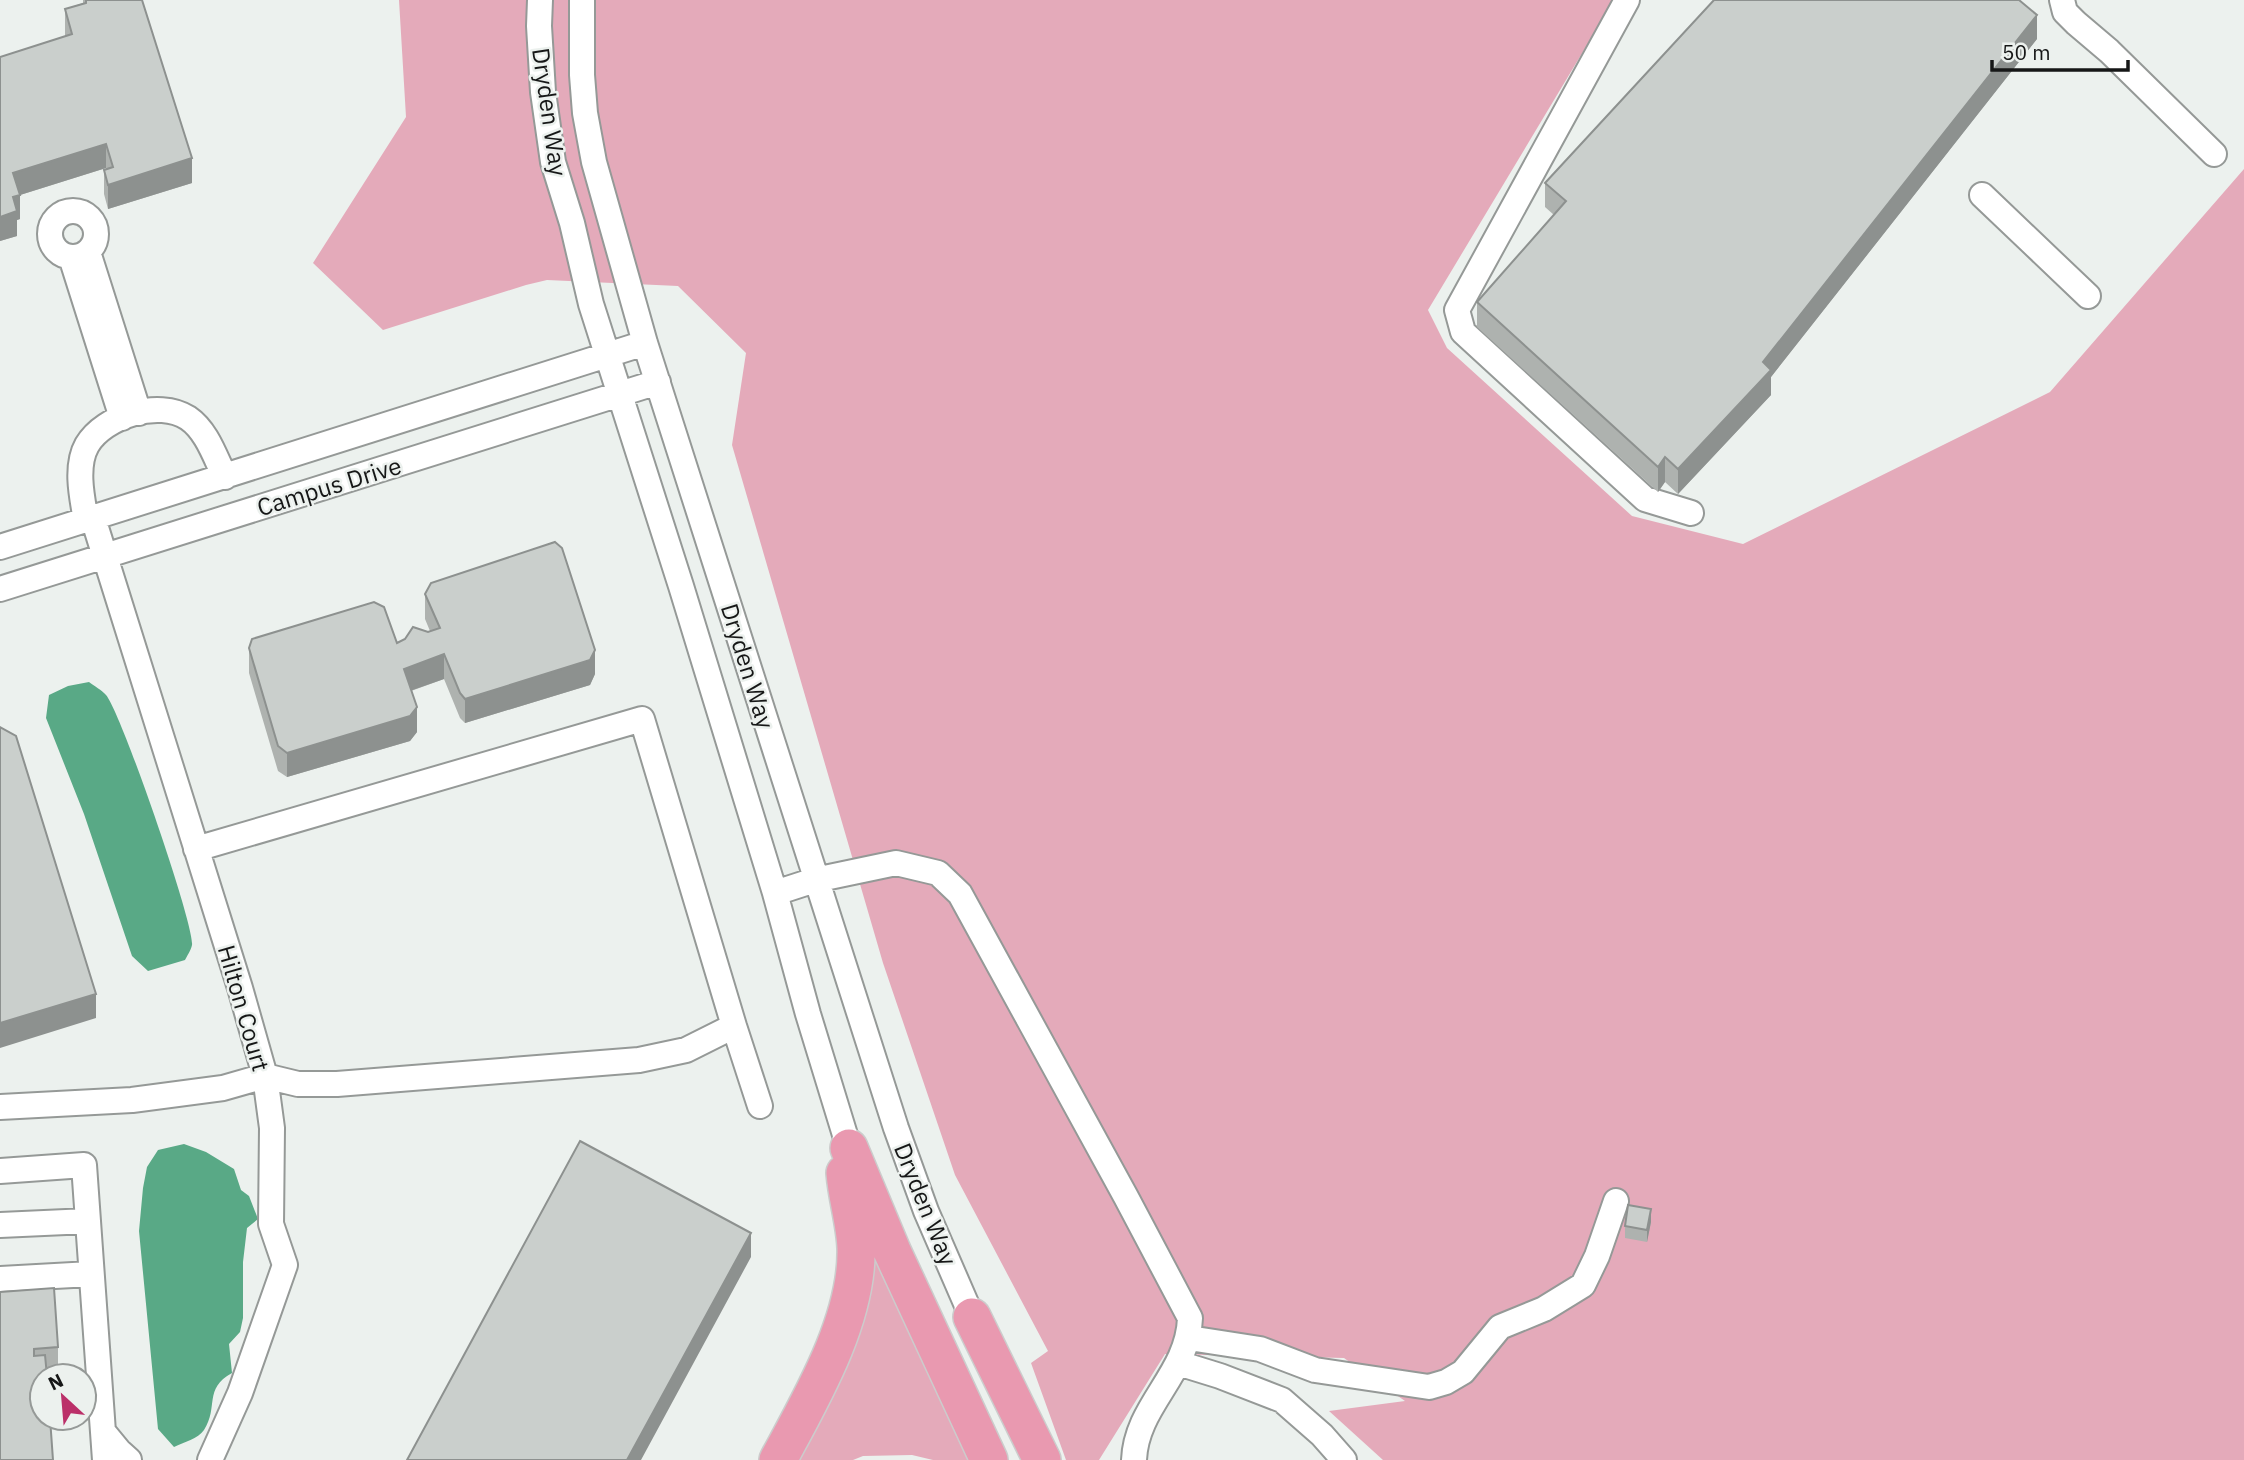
<svg xmlns="http://www.w3.org/2000/svg" width="2244" height="1460" viewBox="0 0 2244 1460" font-family="'IBM Plex Sans',sans-serif">
	<rect width="100%" height="100%" fill="#ecf1ee"/>
	<!-- green -->
	<path fill="#e4aaba" d="M399,0h1215l-186,310 19,38 185,168 111,28 307,-152 194,-223v1291h-861l-54,-49 76,-10 -61,-43 -179,-4 -66,106h-33l-35,-97 17,-12 -93,-176 -72,-212 -151,-518 14,-92 -68,-67 -131,-6 -21,5 -143,45 -70,-67 93,-146z
		M875,1248l100,212h-42l-21,-5 -49,1 -10,4h-65z"/>
	<!-- water -->
	<path fill="#59a986" d="M89,682c5,4 13,8 17,13 15,17 89,231 86,250 -1,5 -5,11 -7,15l-37,11 -16,-15 -48,-142 -38,-96 3,-23 19,-9z
		M184,1144l22,8 28,17 7,21 8,6 9,23 -11,9 -4,34v56l-3,14 -11,12 3,29c-29,16 -13,34 -28,57 -6,9 -20,12 -30,17l-16,-18 -19,-198 4,-43 4,-21 11,-17z"/>
	<g fill="none" stroke-linecap="round" stroke-linejoin="round">
		<defs>
			<path id="minor" d="M540,0l-1,26 4,66 10,70 19,61 19,81 90,282 94,307 33,121 41,134
				M582,0v75l3,38 9,49 51,181 251,785 30,83 46,106 5,13
				M1627,0l-170,310 6,22 182,167 46,14
				M2062,0l3,12 11,11 33,28 105,103
				M1982,195l106,101
				M50 234a23 23 0 1 1 46 0a23 23 0 1 1-46 0Z
				M88,252l51,161
				M71,257l51,161
				M93,518l147,470 25,88 7,52 -1,96 14,41 -45,128 -30,67
				M86,520c-4,-22 -11,-54 1,-75 17,-29 72,-46 101,-27 19,13 27,39 37,59
				M0,547l645,-204
				M0,589l658,-207
				M196,849l446,-130 92,307 26,80
				M775,893l40,-13 81,-17 42,10 22,21 166,303 64,121c-2,57 -54,87 -56,142
				M0,1107l132,-7 91,-12 42,-12 33,8h39l302,-24 47,-10 48,-24
				M0,1171l84,-6 21,295
				M0,1225l88,-4
				M0,1279l91,-5
				M1189,1338l71,11 55,21 114,17 17,-5 17,-10 37,-45 44,-18 39,-24 14,-29 19,-55
				M1178,1363l42,13 62,24 40,35 22,25
				M105,1434l14,17 10,9"/>
			<path id="highway" d="M849,1148l43,103 97,209
				M972,1317l70,143
				M778,1460c33,-61 80,-141 78,-212 -1,-25 -9,-50 -11,-75"/>
		</defs>
		<!-- minor casing -->
		<use href="#minor" stroke="#959997" stroke-width="28"/>
		<!-- highway casing -->
		<use href="#highway" stroke="#ccc" stroke-width="40"/>
		<!-- minor -->
		<use href="#minor" stroke="#fff" stroke-width="24"/>
		<!-- highway -->
		<use href="#highway" stroke="#e999b0" stroke-width="37"/>
	</g>
	<!-- wall -->
	<path fill="#aeb2af" d="M83,0h59l50,183 -84,26 -4,-15v-24l2,-1v-1l-86,27v24l-3,1v16l-17,5v-184l65,-21v-27l18,-6z
		M2037,39l-266,338v18l-93,99 -13,-12 -7,10 -181,-165v-25l77,-87 -9,-8v-24z
		M425,594l170,80 -5,11 -125,38 -5,-5 -16,-39 -33,12 6,41 -7,9 -123,36 -9,-6 -29,-98v-25l148,-5 33,-12 -5,-12z
		M1651,1222l-4,20 -22,-4v-12z
		M0,1292l58,55v25l-11,1 6,87z"/>
	<!-- shaded-wall -->
	<path fill="#8d918f" d="M2037,15v24l-266,338v18l-93,99v-25l85,-107z
		M106,144v24l-86,27v24l-3,1v16l-17,5v-24l13,-44z
		M192,158v25l-84,26v-24z
		M1665,457v25l-7,10v-25z
		M595,650v24l-5,11 -125,38v-24z
		M444,654v25l-40,14v-24z
		M417,707v25l-7,9 -123,36v-24z
		M96,994v24l-96,30v-25z
		M1651,1209v13l-4,20v-12z
		M751,1233v24l-110,203h-14z"/>
	<!-- building -->
	<path fill="#cacfcc" stroke="#8d918f" stroke-width="2" d="M86,0h56l50,158 -84,27 -4,-15 9,-3 -7,-23 -93,29 7,22 -7,2 4,14 -17,6v-160l72,-23 -7,-25 21,-6z
		M1714,0h305l18,15 -274,347 8,8 -93,99 -13,-12 -7,10 -181,-165 89,-101 -21,-18z
		M555,542l7,6 33,102 -5,10 -125,39 -5,-6 -16,-39 -40,15 13,38 -7,9 -123,37 -9,-7 -29,-98 3,-9 122,-37 10,5 13,36 8,-4 8,-12 15,5 12,-4 -15,-34 6,-11z
		M0,727l16,9 80,258 -96,29z
		M580,1141l171,92 -124,227h-220z
		M1628,1205l23,4 -4,21 -22,-4z
		M54,1288l4,59 -24,2v7l11,-1 2,21h-5v42h8l3,42h-53v-168z"/>
	<g text-anchor="middle" dominant-baseline="central" stroke-width="5" stroke-linejoin="round" paint-order="stroke">
		<!-- street labels -->
		<g font-size="24" fill="#161717" stroke="#ecf1ee">
			<text transform="translate(550 112) rotate(82)">Dryden Way</text>
			<text transform="translate(329 486) rotate(-17)">Campus Drive</text>
			<text transform="translate(748 666) rotate(73)">Dryden Way</text>
			<text transform="translate(244 1008) rotate(74)">Hilton Court</text>
			<text transform="translate(926 1204) rotate(68)">Dryden Way</text>
		</g>
	</g>
	<!-- north arrow -->
	<g transform="translate(63 1397) rotate(334)"><circle r="33" fill="#ecf1ee" stroke="#969a98" stroke-width="2"/>
	<path d="M0-5L12 26L0 18L-12 26Z" fill="#bb3069"/>
	<text y="-10" font-size="19" font-weight="bold" text-anchor="middle" fill="#161717">N</text>
	</g>
	<!-- scale -->
	<path d="M1992 60v10h136v-10" fill="none" stroke="#161717" stroke-width="3.5"/>
	<text x="2002" y="60" font-size="21" fill="#161717" stroke="#ecf1ee" stroke-width="5" paint-order="stroke">50 m</text>
</svg>
